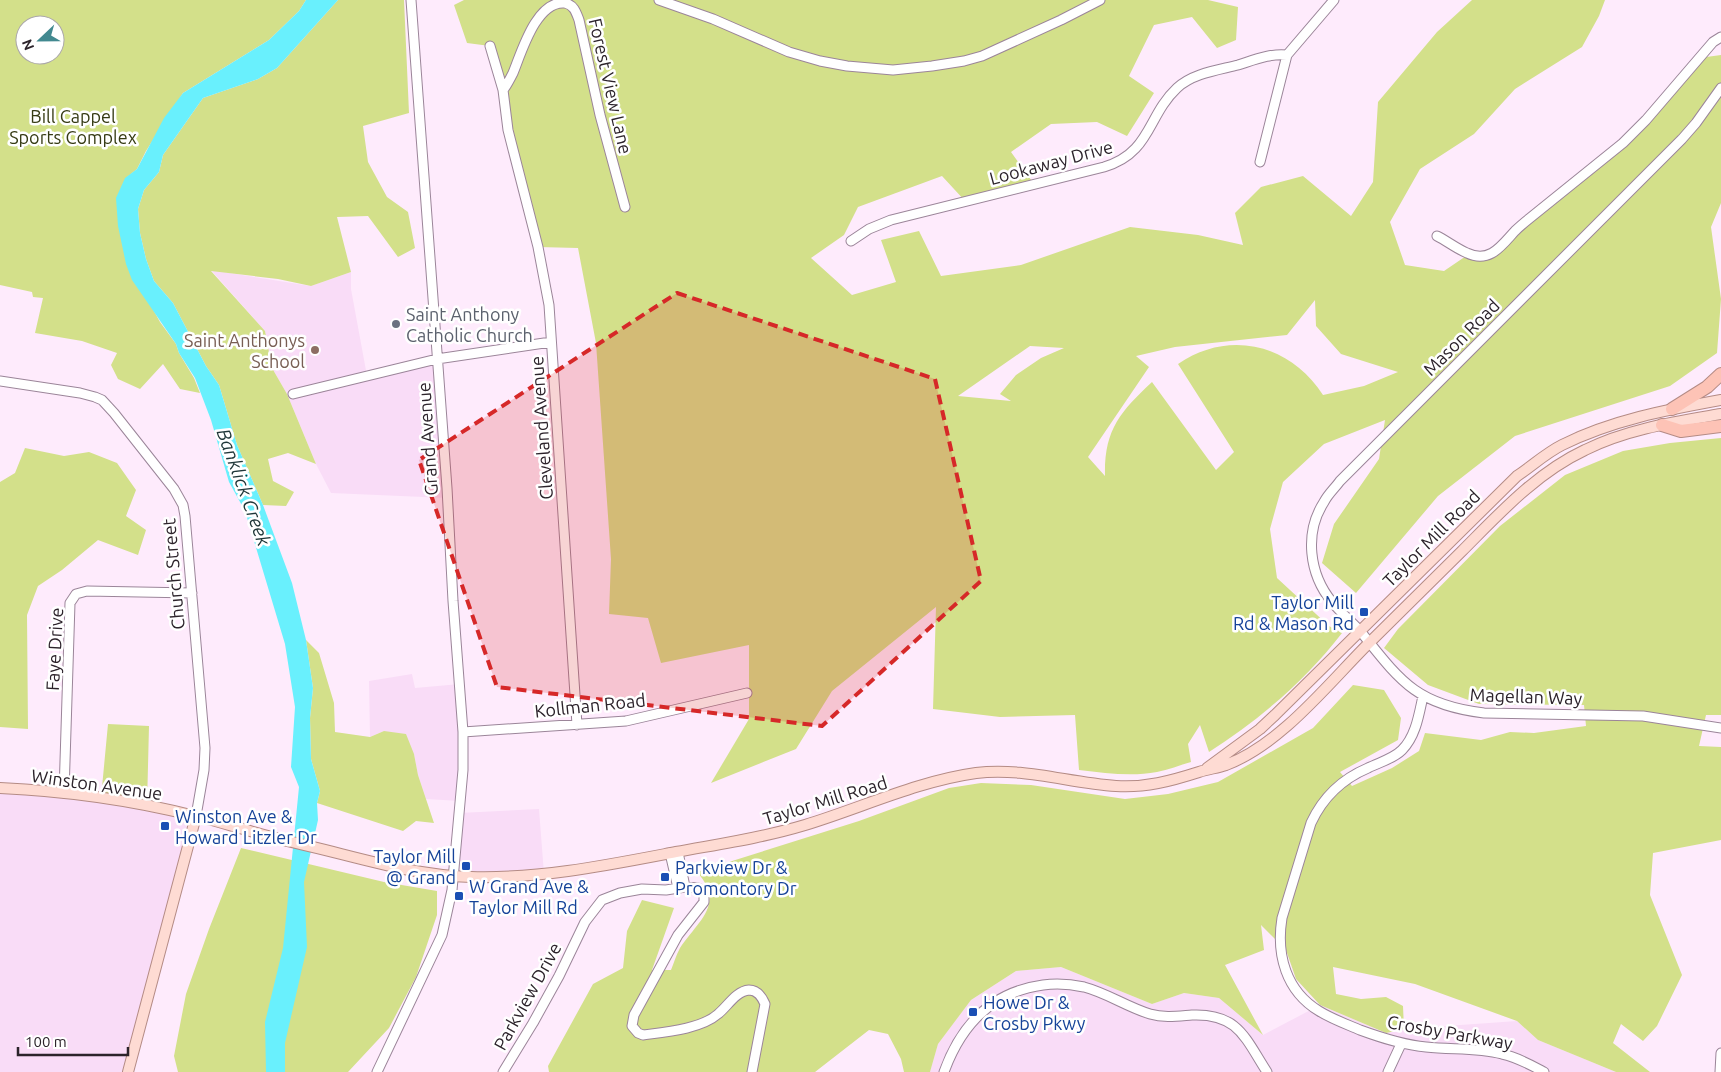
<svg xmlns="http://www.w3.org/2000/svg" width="1721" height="1072" viewBox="0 0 1721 1072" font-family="Ubuntu,sans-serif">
	<rect width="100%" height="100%" fill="#feebfc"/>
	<!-- built -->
	<path fill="#f9dcf7" d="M211,270l100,16 40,-14v17l16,87 70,-17 10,139 -116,-5 -15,-29 -29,-70 -15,-26 -7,-37z
		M412,674l3,14 45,-4v117l-34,-2 -8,-24 -4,-21 -30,-23 -14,6 -1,-56z
		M0,788l28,2 168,26 -68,256h-128z
		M539,809l5,65 -92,2 7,-63z
		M1061,967l91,37 32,-11 35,5 44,37 57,-30 66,28 18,-4 113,-8 21,19 78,32h-686l8,-28 33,-44 45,-29z"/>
	<!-- green -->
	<path fill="#d3e08a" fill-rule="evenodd" d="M0,0h306l-7,11 -30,29 -86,53 -37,58 -9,18 -12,10 24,123 11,20 16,22 3,9 15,25 6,15 -20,-4 -17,-25 -23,25 -22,-10 -7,-14 6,-12 -35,-12 -47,-8 8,-35 -10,-1 -1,-5 -32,-7zM25,25h30v30h-30z
		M338,0h66l5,113 -46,13 5,36 19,35 21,15 7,36 -17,9 -30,-41 -31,1 14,55 -40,14 -33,-7 -67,-8 54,60 7,37 15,26 29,70 -28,-11 -20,6 5,22 21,11 -8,14 -23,-1 -26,-60 -18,-60 -13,-19 -33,-63 -19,-22 -8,-22 -6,-26 -2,-24 6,-19 15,-18 4,-17 40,-57 55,-19 19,-11z
		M464,0h744l30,7 -2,33 -19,8 -25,-31 -38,8 -25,51 25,17 -27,43 -30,-14 -46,2 -40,28 23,32 -68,18 -24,-26 -84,31 -14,28 -33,23 41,37 44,-13 -15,-42 38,-9 22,45 80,-11 109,-38 68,8 45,10 -8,-32 26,-26 42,-11 48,40 22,-34 5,-80 59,-70 35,-32h133l-6,16 -17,31 -67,42 -41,45 -54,35 -30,53 15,43 39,6 25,-17 18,1 136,-112 76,-85 22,-3v148l-10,24 10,72 -4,54 -47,33 -155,50 -77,60 -82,97 -34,-30 12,-39 45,-65 6,-39 -61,24 -41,38 -13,47 7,49 52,48 13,7c-36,47 -83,87 -133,119l-9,-27 -12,19 3,18c-11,3 -23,8 -34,10 -26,5 -51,1 -78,-2l-4,-55 -75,2 -67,-8 3,-102 -104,84 -36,58 -85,34 38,-64v-74l-88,18 -13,-45 -39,-4 2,-55 -15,-216 -18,-95 -40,-1 -48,-201 -23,-3 -13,-38zM1315,300l1,26 25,28 57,18 -34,14 -41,9c-33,-51 -94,-66 -145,-31l56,88 -18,18 -64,-88c-32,30 -48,48 -47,94l-17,-19 61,-90 -13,-11 39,-9 112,-12zM1030,346l34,2 -23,10 -25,17 -16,19 11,7 -53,-5z
		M1721,438v277h-15l-7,31 22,1v93l-68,13 -3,42 32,80 -25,51 -14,15 -22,-17 -8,19 37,29h-34l-78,-32 -21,-19 -102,-37 -82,-17 3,27 25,5 25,-2 17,9 1,23 -18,4 -66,-28 -24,-26 -10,-29 -25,-25 3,25 -39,15 38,70 -44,-37 -35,-5 -32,11 -91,-37 -45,4 -45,29 -33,44 -8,28h-26l-3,-13 -13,-25 -19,-4 -54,42h-266l-1,-6 45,-82 30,-16 4,-37 15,-31 32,8 -22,62h19c3,-7 5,-15 9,-22 18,-27 46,-44 17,-76l162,-51 90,-33 32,-5 50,2 94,14 43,-5 50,-12 95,-54 40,-43 31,5 17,28 -3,22 -58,32 12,14 40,-18 27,-17 6,-18 56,7 29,-8 24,1 52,-7 -2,-21 -105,-1 -51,-19 -44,-37 14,-19 102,-103 65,-51 58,-24 47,-8z
		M25,448l39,8 25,-4 28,11 19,27 -10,26 20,14 -8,25 -40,-15 -36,30 -24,16 -11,29 1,114 -28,-2v-245l15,-9z
		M306,640l13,13 15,50 1,29 35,5 14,-6 22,3 8,20 4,21 16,48 -18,-2 -13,10 -86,-28 3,-12 -9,-32 -1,-41 3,-30z
		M108,724l41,2 -2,80 -46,-8z
		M241,848l143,34 53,9v24l-21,62 -27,51 -41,44h-170l-4,-16 12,-62 23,-65z"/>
	<!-- water -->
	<path fill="#69f0fd" d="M306,0h32l-61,68 -19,11 -55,19 -40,57 -4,17 -15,18 -6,19 2,24 6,26 8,22 19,22 33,63 13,19 18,60 26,60 29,78 14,57 7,48 -3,30 1,41 9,32 -3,12 1,17 -14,62 3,65 -22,96v29h-19l-1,-50 18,-74 16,-161 -8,-20 4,-60 -10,-63 -40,-133 -16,-29 -18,-62 -16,-42 -16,-25 -3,-9 -44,-64 -6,-16 -8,-38 -2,-28 9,-20 12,-9 27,-51 19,-25 86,-53 30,-29z"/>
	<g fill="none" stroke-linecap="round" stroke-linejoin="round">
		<defs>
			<path id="minor" d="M659,0l54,19 76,33 31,9 27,5 46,4 39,-4 32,-5 18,-5 79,-36 39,-20
				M490,46l13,44 5,40 30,117 11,58 28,420
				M1721,88l-25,35 -14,16 -342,342c-5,7 -12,13 -16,21 -20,31 -15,72 8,100 9,11 20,20 29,30 40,50 56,73 123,81l159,3 78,12
				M503,90c4,-5 7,-11 10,-17 8,-19 23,-73 52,-70 9,2 11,9 14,17l21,95 25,92
				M1260,162l27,-107 47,-55
				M1437,236c10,5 20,13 30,17 23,11 35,-8 48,-22 5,-5 10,-9 15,-13l93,-75 23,-23 67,-78 8,-5
				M851,241l18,-12 22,-9 213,-53c47,-14 43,-51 73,-79 16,-15 42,-18 61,-23 16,-5 33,-12 49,-10
				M0,381l80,12 15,4 7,3 12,13 60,76 9,16 2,11 20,232 -1,22 -8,46
				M293,394l144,-35 114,-17
				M1423,696c-4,18 -7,40 -21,54 -9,9 -22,12 -34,18 -26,11 -45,29 -57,55l-29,95c-6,37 4,73 37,93 13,8 27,13 41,19 22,8 43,15 66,17 26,3 51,0 76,7 15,3 29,11 42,18
				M463,732l163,-11 121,-28
				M64,793l6,-190 6,-9 11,-3 105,2
				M678,852l7,35
				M670,853l8,35
				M377,1072l65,-137 10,-45 11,-120v-38l-10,-131 -6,-113 -36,-488
				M503,1072l30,-49 26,-47 26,-54 17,-22 18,-7 22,-4 24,1 19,-3 13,1 6,6v8l-26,33 -44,80 -2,11 6,7 5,2c23,-3 58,-6 75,-21 9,-7 18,-23 31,-24 9,0 13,7 16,14l-13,68
				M944,1072c17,-47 47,-80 99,-87 14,-2 27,-1 41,2 23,6 43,20 66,27 14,4 28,2 42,1 46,-2 53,23 75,57
				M1388,1072l13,-28
				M1720,1072l1,-19"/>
			<path id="major" d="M1207,768l53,-39 15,-14 242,-239c15,-10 29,-23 45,-31 50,-25 104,-35 159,-45
				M0,788c66,3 131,12 195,28 19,4 37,10 55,15 30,9 61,15 91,23 43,11 86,22 130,23 69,2 137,-12 205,-25 43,-8 86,-14 129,-27 56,-17 113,-44 171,-52 47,-6 93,10 140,13 29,2 55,-5 83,-14 9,-3 18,-4 27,-7 55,-21 101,-80 142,-121 31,-31 63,-62 94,-93 37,-37 74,-78 123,-101 42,-21 90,-28 136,-36
				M128,1072l68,-256"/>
			<path id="highway" d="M1672,409l35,-22 14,-13
				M1662,425l19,6 40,-5"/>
		</defs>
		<!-- minor casing -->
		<use href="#minor" stroke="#9b8599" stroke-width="11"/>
		<!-- major casing -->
		<use href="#major" stroke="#b48b85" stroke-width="12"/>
		<!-- highway casing -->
		<use href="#highway" stroke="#b48b85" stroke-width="14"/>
		<!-- minor -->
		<use href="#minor" stroke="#fff" stroke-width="9"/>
		<!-- major -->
		<use href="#major" stroke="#fedbd3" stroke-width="10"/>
		<!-- highway -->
		<use href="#highway" stroke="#fdc3b6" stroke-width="12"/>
	</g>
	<!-- marked area -->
	<path fill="#d62828" fill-opacity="0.2" stroke="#d62828" stroke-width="4" stroke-dasharray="10 6" stroke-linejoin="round" d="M677,293l258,86 46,202 -159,145 -325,-39 -78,-227z"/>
	<!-- markers -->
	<circle fill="#6b7280" stroke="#fff" stroke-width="2" cx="396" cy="324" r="5"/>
	<circle fill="#8d6e63" stroke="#fff" stroke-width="2" cx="315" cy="350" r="5"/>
	<g fill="#1a4fb4" stroke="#fff" stroke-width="2">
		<rect x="1359" y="607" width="10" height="10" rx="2.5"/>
		<rect x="160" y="821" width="10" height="10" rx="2.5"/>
		<rect x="461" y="861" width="10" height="10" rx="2.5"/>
		<rect x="660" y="872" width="10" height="10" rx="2.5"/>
		<rect x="454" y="891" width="10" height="10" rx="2.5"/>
		<rect x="968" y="1007" width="10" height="10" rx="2.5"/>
	</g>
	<g text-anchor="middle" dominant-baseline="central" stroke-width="5" stroke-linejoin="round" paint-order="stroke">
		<!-- street labels -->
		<g font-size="18" fill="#2c232b" stroke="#fff">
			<text transform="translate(611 86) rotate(77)">Forest View Lane</text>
			<text transform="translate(1051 162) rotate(-15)">Lookaway Drive</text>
			<text transform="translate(1461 337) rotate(-45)">Mason Road</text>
			<text transform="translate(541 428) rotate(-94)">Cleveland Avenue</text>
			<text transform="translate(427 439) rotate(-94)">Grand Avenue</text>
			<text transform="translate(1431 538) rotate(-45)">Taylor Mill Road</text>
			<text transform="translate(173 574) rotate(-95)">Church Street</text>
			<text transform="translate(54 649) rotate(-87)">Faye Drive</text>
			<text transform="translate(1526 696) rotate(2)">Magellan Way</text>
			<text transform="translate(590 705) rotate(-6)">Kollman Road</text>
			<text transform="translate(97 784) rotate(8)">Winston Avenue</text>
			<text transform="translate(825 800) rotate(-17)">Taylor Mill Road</text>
			<text transform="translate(527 996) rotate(-61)">Parkview Drive</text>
			<text transform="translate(1450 1032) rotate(10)">Crosby Parkway</text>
		</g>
		<!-- park labels -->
		<g font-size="18" fill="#363b14" stroke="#fff">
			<text x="73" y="116">Bill Cappel<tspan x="73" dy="21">Sports Complex</tspan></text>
		</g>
		<!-- worship labels -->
		<g font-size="18" fill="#5b616d" stroke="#fff" text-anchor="start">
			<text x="406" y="314">Saint Anthony<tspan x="406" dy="21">Catholic Church</tspan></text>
		</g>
		<!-- education labels -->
		<g font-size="18" fill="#785e54" stroke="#fff" text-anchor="end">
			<text x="305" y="340">Saint Anthonys<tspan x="305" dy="21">School</tspan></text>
		</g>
		<!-- transit labels -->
		<g font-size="18" fill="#164399" stroke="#fff" text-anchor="start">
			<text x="1354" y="602" text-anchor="end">Taylor Mill<tspan x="1354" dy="21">Rd &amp; Mason Rd</tspan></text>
			<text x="175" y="816">Winston Ave &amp;<tspan x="175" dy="21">Howard Litzler Dr</tspan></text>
			<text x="456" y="856" text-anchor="end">Taylor Mill<tspan x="456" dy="21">@ Grand</tspan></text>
			<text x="675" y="867">Parkview Dr &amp;<tspan x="675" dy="21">Promontory Dr</tspan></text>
			<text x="469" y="886">W Grand Ave &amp;<tspan x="469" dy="21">Taylor Mill Rd</tspan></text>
			<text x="983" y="1002">Howe Dr &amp;<tspan x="983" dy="21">Crosby Pkwy</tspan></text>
		</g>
		<!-- water labels -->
		<g font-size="19" font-style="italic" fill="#203739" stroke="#fff">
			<text transform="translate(244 487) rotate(70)">Banklick Creek</text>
		</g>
	</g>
	<!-- north arrow -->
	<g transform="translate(40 40) rotate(248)"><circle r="24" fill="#ffffff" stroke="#aba7aa"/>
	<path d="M0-4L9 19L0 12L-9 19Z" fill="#428990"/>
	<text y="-8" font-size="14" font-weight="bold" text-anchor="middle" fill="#2c232b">N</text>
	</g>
	<!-- scale -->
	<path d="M18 1047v8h110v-8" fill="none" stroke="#2c232b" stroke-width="2.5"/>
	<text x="25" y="1047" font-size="15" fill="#2c232b" stroke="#ffffff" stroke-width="4" paint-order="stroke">100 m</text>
</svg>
